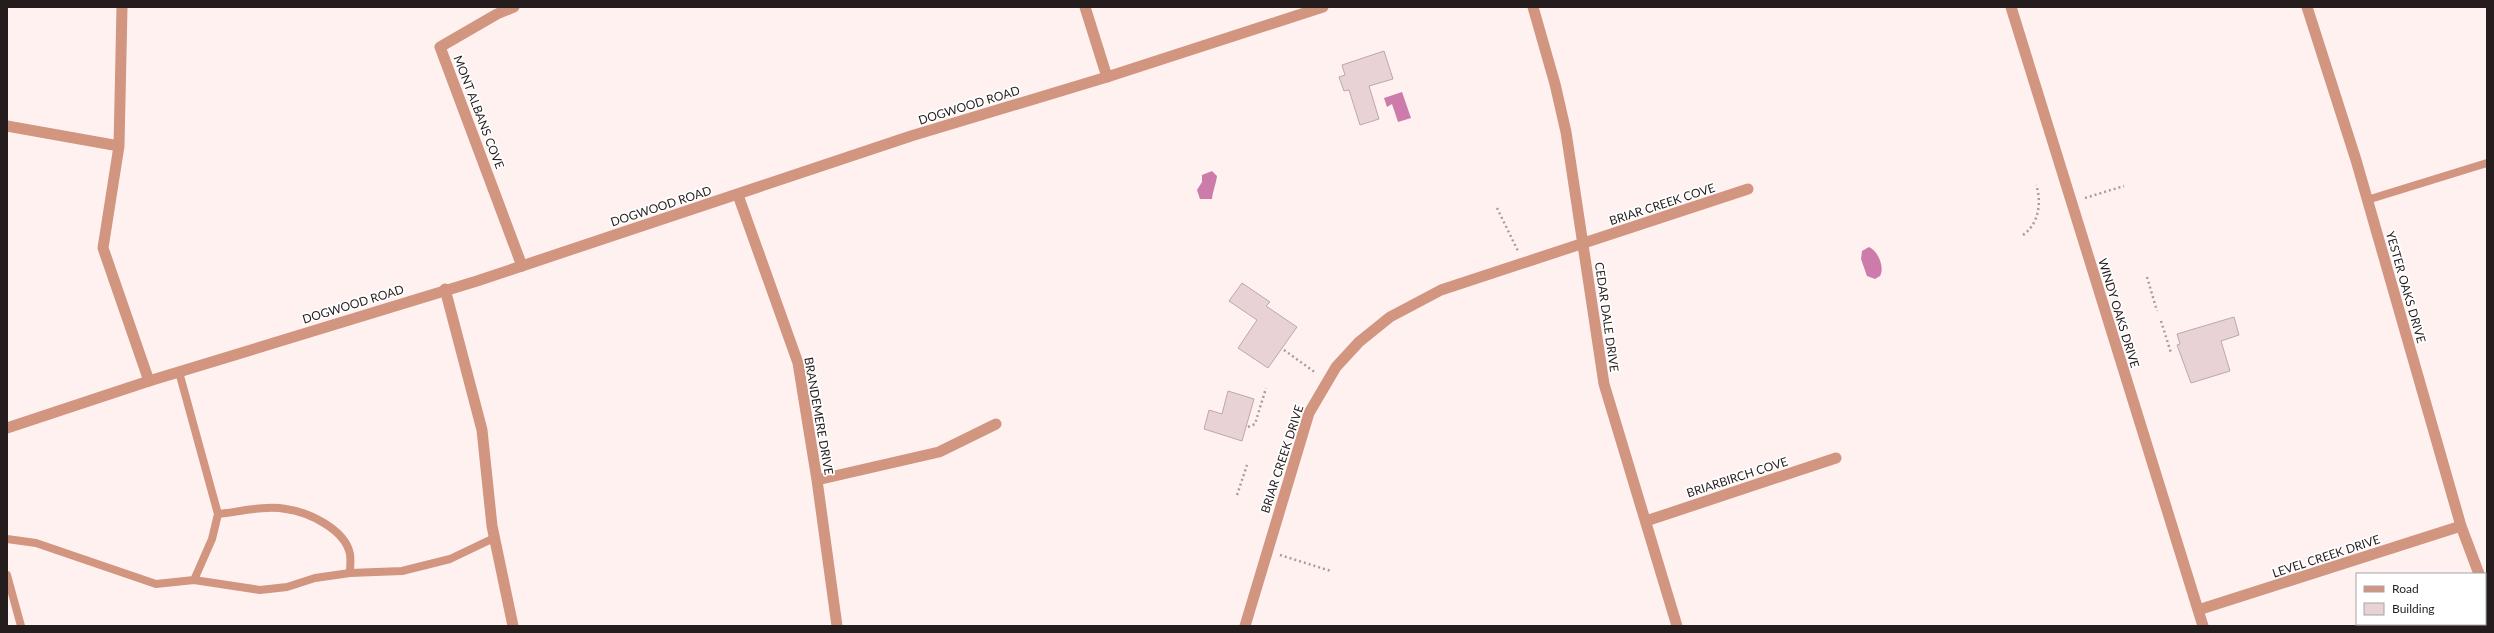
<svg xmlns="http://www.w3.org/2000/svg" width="2494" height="633" viewBox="0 0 2494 633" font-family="Lato,sans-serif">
	<rect width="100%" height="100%" fill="#fff1f0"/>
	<!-- water -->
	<path fill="#cc7baa" d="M1402,92l9,26 -13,4 -6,-18 -5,3 -3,-9z
		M1212,171l5,5c-1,8 -4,14 -5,23h-12l-3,-9 5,-8v-7z
		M1869,247c9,4 16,20 11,29l-5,3 -8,-3 -6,-17 1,-8z"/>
	<!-- building -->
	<path fill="#e8d2d6" stroke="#bca7ac" d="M1384,51l9,28 -24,7 10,33 -19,6 -11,-35 -5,1 -5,-14 6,-2 -3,-10z
		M1242,283l28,19 -4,4 31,21 -29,41 -30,-20 19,-28 -28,-19z
		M2234,317l5,18 -18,6 9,30 -39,12 -14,-38 3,-1 -3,-10z
		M1228,391l26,8 -12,42 -38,-12 5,-19 13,4z"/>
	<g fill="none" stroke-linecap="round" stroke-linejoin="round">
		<!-- path -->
		<path stroke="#a99d9c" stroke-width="2.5" stroke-dasharray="2 3" stroke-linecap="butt" d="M2085,198l39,-12
			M1497,208l21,43
			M2023,235c16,-11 19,-34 13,-50
			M2147,277l10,34
			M2161,321l10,32
			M1284,350l32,23
			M1248,427l7,-3 11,-36
			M1237,495l10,-30
			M1280,555l51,16"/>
		<!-- service -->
		<path stroke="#d19580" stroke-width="8" d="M2367,200l120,-37
			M218,514c21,-2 47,-9 68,-5 22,3 59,20 64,45 1,6 0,13 0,19
			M7,539l29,4 120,41 38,-4 18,-41 6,-25 -39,-142
			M7,575l14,51
			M194,580l66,10 27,-3 28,-9 35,-5 52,-2 48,-12 44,-21"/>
		<!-- minor -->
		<path stroke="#d19580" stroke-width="11" d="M122,7l-3,139 -16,102 46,133
			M514,7l-17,7 -57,33 82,219
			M1085,7l22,70
			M1533,7l22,77 11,48 38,252 73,242
			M2011,7l192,619
			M2307,7l49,153 105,366 18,48
			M7,126l112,20
			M738,195l60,168 19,117 20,146
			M445,289l37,141 10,96 21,100
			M817,480l122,-28 57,-28
			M1646,521l190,-63
			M2485,592l2,6
			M2198,610l263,-84
			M1245,626l64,-213 27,-46 23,-25 31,-25 51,-27 307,-101"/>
		<!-- tertiary -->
		<path stroke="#d19580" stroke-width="11" d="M7,428l142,-47 328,-100 434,-145 196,-59 216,-70"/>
	</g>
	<g text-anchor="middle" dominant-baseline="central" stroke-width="3.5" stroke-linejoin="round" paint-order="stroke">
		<!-- street labels -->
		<g font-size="12" fill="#251d1d" stroke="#fff">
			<text transform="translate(969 105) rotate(-17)">DOGWOOD ROAD</text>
			<text transform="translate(479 112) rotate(69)">MONT ALBANS COVE</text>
			<text transform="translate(1662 204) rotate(-18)">BRIAR CREEK COVE</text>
			<text transform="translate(661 206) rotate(-18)">DOGWOOD ROAD</text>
			<text transform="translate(2406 287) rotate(74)">YESTER OAKS DRIVE</text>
			<text transform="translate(353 304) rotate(-17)">DOGWOOD ROAD</text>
			<text transform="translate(2119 313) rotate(73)">WINDY OAKS DRIVE</text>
			<text transform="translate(1607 317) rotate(82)">CEDAR DALE DRIVE</text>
			<text transform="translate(819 416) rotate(80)">BRANDEMERE DRIVE</text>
			<text transform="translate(1282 459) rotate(-72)">BRIAR CREEK DRIVE</text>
			<text transform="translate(1737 477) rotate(-18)">BRIARBIRCH COVE</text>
			<text transform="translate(2326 556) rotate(-18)">LEVEL CREEK DRIVE</text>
		</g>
	</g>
	<!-- border -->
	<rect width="2494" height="633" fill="none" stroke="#251d1d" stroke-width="16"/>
	<!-- legend -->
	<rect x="2356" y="573" width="130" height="52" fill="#ffffff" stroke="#a8a5a5"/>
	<rect x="2364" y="586" width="20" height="6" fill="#d19580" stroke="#a8a5a5"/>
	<text x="2392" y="593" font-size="12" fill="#251d1d">Road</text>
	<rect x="2364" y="603" width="20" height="12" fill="#e8d2d6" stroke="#a8a5a5"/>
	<text x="2392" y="613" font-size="12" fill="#251d1d">Building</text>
</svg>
